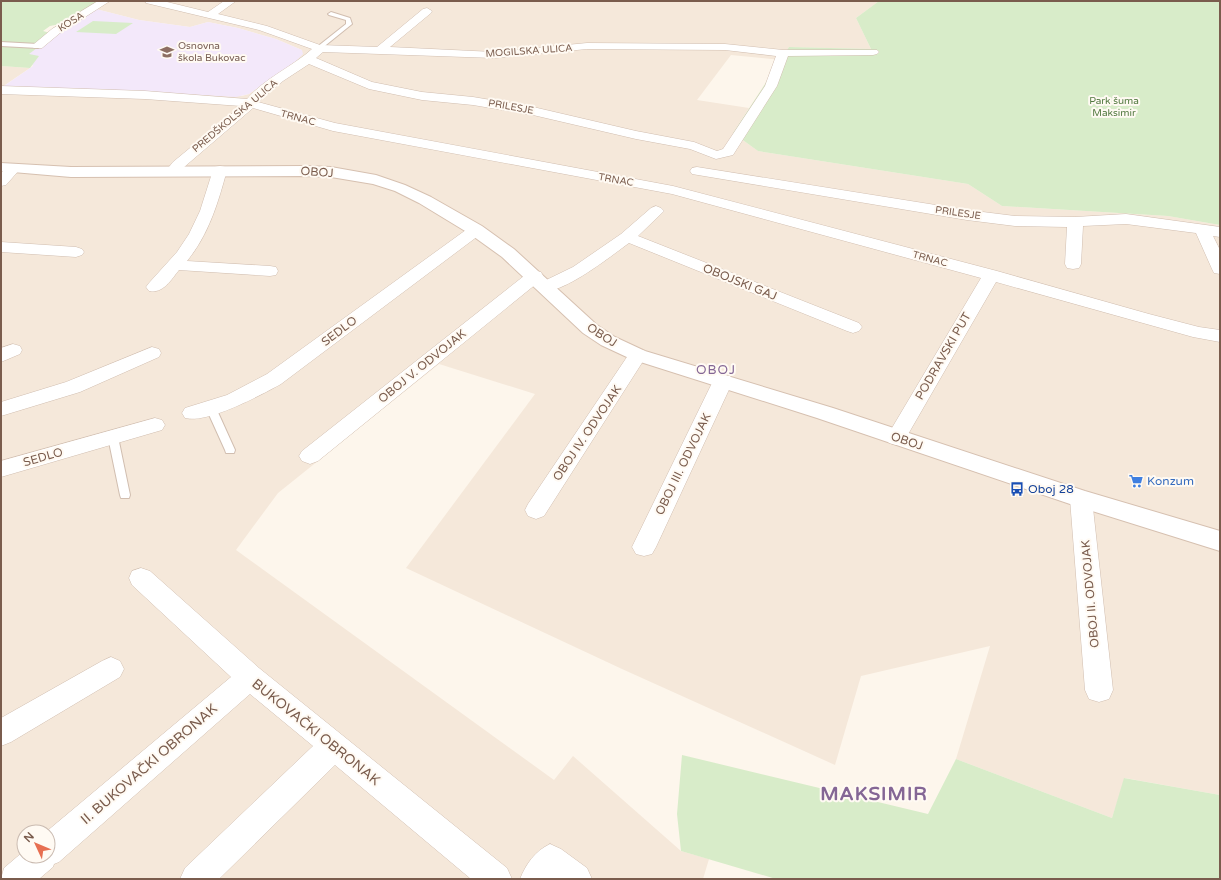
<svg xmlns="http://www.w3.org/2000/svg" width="1221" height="880" viewBox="0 0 1221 880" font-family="'Varela Round',sans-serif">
	<rect width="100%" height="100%" fill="#fdf6ec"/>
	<!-- residential -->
	<path fill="#f5e8da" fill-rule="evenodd" d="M108,1h771l-23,17 15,31 -82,-2 -8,13 -50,-5 -34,45 52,8 -16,25 25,18 210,33 34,22 166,10 52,9v570l-95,-17 -13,40 -156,-59 34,-113 -129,30 -26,89 -213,-96 -216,-101 129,-174 -96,-30 -161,129 -42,57 318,230 19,-24 108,95 28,8 -6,20h-702v-813l29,2 -28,19 240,9 7,-2 47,-33 6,-11 -26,-11 -38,-11 -30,-6 -18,5 -51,-7 -43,-11zM24,832h24v24h-24z"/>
	<!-- education -->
	<path fill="#f3e8fa" d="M96,9l43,11 51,7 18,-5 30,6 38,11 26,11 1,4 -7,7 -47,33 -13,3 -88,-5 -147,-4 32,-22 -5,-12z"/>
	<!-- green -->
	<path fill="#d8ecc9" d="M1,1h100l-41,23 -10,2 -7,5 7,2 -9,12 -12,9 10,2 -9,12 -29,-2z
		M879,1h341v224l-52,-9 -166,-10 -34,-22 -210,-33 -25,-18 56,-86 82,2 -15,-31z
		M93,21l40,2 -17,11 -40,-2z
		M682,755l246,59 28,-55 156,59 12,-40 96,17v84h-444l-95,-28 -4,-37z"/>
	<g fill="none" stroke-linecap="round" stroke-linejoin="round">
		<defs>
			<path id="lane" d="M331,12l19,6 2,6 -31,25h-4v-2l29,-23v-4l-17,-5 -1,-1z
				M1,42l37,2 3,2 -3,2 -37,-2z
				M211,405l5,3 19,42 -1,3h-8l-1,-3 -19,-42z
				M113,433l5,4 12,58 -1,3h-8l-1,-3 -12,-58z"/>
			<path id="street" d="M98,1h12l-50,32 -18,15h-8l-2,-2 2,-2 18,-15z
				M145,1h18l45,11 16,-11h12l-18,13 49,12 53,19 57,2 46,-38 4,-1 5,3 -1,2 -41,34 104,5 93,-9 138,1 58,6h94l2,2 -2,2 -4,1 -85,1 -11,30 -44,69 -17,4 -26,-10 -54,-10 -103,-24 -60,-10 -51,-5 -53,-11 -60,-25 -26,17 -25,21 77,21 338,63 324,85 152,43 50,13 21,3v12l-27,-5 -197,-55 -93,161 -7,2 -7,-2 -3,-5 95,-160 -309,-84 -339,-63 -80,-23 -70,60c-5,6 -8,9 -16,7l-2,-3 8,-10 68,-56 -96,-7 -144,-5v-8l144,5 102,8c18,-21 45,-32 65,-50l-53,-19 -113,-27zM587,49l138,1 51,6 -11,30 -42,63 -6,2 -23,-9 -58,-11 -103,-24 -60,-10 -51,-5 -50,-10 -56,-24 7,-6 171,6z
				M14,164l5,1 2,3 -15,17 -5,1v-13l8,-8z
				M220,166l5,1 2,3c-9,33 -18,64 -40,91l83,5 6,1 2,4 -2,4 -6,1 -91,-6c-8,10 -16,24 -30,21l-3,-4 3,-4 28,-31 12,-18 11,-23 13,-41 2,-3z
				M697,167l270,43 48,6 60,1 51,-3 94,13v10l-7,-1 7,14v24l-6,-1 -2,-4 -16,-36 -70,-9 -43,2 -2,38 -2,4 -6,1 -6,-1 -2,-4 2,-37 -52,-1 -48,-6 -275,-46 -2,-3 2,-3z
				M656,206l5,2 3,3 -26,25 221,87 3,4 -3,4 -6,2 -6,-2 -218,-88c-18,13 -68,53 -89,48l-3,-4 3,-4 33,-16 48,-33 30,-26z
				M476,225l6,2 2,3 -2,3 -201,151c-20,11 -74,40 -96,34l-3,-5 3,-5 42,-13 40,-21 203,-147z
				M1,242l75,5 6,2 2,3 -2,3 -6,2 -75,-5z
				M535,271l6,1 2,4 -2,4 -223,181 -8,3 -8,-3 -3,-5 3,-5 227,-179z
				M13,344l7,2 2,4 -2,4 -19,8v-14z
				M152,347l7,2 2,4 -2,4 -79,35 -79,24v-14l65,-20z
				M638,349l7,2 2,4 -103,161 -8,3 -8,-3 -3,-6 3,-6 103,-153z
				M723,375l7,1 3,5 -77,166 -4,7 -8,2 -8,-2 -4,-7 81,-166 3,-5z
				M155,418l7,2 3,5 -3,5 -161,47v-16z
				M1081,491l8,2 3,6 21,191 -4,9 -10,3 -10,-3 -4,-9 -15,-191 3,-6z
				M141,568l9,3 109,97 248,200 5,11h-41l-136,-114 -116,114h-39l5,-11 128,-122 -63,-52 -191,168 -5,2 -1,3 -14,12h-38l3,-11 20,-17v5h24v-24h-2l185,-155 -99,-92 -3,-7 3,-7z
				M111,657l9,4 4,8 -4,8 -109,65 -10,4v-28l101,-57z
				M550,844l11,5 26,19 5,11h-72c6,-15 15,-28 30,-35z"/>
			<path id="secondary" d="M1,163l70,4 235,-1 25,1 45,8 29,10 26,12 51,29 32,23 83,76 18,12 30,14 188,57 252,83 135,40v20l-147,-46 -256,-87 -186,-59 -30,-14 -18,-12 -81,-76 -32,-23 -51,-31 -24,-12 -22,-7 -42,-7 -25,-1 -235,1 -70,-6z"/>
		</defs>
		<!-- lane casing -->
		<use href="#lane" stroke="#d1beb0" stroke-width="2"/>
		<!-- street casing -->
		<use href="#street" stroke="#d1beb0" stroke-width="1"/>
		<!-- secondary casing -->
		<use href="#secondary" stroke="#d6c0b0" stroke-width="2"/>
		<!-- lane -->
		<use href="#lane" fill="#fff" fill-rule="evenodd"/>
		<!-- street -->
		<use href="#street" fill="#fff" fill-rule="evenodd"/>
		<!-- secondary -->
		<use href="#secondary" fill="#fff" fill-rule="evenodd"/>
	</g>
	<!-- icons -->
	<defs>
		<symbol id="school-bare" viewBox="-9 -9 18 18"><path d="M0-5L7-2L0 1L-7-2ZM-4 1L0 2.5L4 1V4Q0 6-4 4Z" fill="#8d6e63" stroke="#fffaf3" stroke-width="2.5" paint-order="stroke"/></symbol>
		<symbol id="supermarket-bare" viewBox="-9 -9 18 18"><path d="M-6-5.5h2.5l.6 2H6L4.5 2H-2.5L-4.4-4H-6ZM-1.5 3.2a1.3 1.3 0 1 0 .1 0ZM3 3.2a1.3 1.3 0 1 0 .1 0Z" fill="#3f7fe0" stroke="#fffaf3" stroke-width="2.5" paint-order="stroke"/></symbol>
		<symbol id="bus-bare" viewBox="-9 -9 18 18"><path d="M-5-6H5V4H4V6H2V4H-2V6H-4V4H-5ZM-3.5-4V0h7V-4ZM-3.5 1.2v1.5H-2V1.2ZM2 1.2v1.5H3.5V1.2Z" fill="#1a4fb4" stroke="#fffaf3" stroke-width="2.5" paint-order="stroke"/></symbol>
	</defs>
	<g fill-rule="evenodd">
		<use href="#school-bare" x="157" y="42" width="20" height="20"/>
		<use href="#supermarket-bare" x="1126" y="471" width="20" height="20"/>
		<use href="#bus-bare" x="1007" y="479" width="20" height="20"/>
	</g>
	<g text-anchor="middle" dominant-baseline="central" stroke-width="4" stroke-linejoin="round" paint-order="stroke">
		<!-- far-street labels -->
		<g font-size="10" fill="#7a5c4d" stroke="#fffaf3">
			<text transform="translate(71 22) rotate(-32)">KOSA</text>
			<text transform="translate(529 51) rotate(-4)">MOGILSKA ULICA</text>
			<text transform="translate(511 107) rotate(10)">PRILESJE</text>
			<text transform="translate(235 116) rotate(-40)">PREDŠKOLSKA ULICA</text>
			<text transform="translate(298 118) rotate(15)">TRNAC</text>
			<text transform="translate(616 180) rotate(10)">TRNAC</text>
			<text transform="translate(958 213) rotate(8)">PRILESJE</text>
			<text transform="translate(930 259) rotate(15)">TRNAC</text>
		</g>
		<!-- far-education labels -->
		<g font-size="10" fill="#785e54" stroke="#fffaf3" text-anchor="start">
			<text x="178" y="46">Osnovna<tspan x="178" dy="12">škola Bukovac</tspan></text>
		</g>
		<!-- far-park labels -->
		<g font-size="10" fill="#537a41" stroke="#fffaf3">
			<text x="1114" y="101">Park šuma<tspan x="1114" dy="12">Maksimir</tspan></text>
		</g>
		<!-- street labels -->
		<g font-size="12" fill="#7a5c4d" stroke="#fffaf3">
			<text transform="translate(317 172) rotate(4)">OBOJ</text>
			<text transform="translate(740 282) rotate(22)">OBOJSKI GAJ</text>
			<text transform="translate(339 331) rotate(-37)">SEDLO</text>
			<text transform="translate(602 335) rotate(33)">OBOJ</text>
			<text transform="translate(943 356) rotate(-60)">PODRAVSKI PUT</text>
			<text transform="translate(422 366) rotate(-39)">OBOJ V. ODVOJAK</text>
			<text transform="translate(587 433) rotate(-56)">OBOJ IV. ODVOJAK</text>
			<text transform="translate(907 441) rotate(19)">OBOJ</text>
			<text transform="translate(43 457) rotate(-16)">SEDLO</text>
			<text transform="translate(683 464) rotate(-64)">OBOJ III. ODVOJAK</text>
			<text transform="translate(1090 594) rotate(-95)">OBOJ II. ODVOJAK</text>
		</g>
		<!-- shop labels -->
		<g font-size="12" fill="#366cbe" stroke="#fffaf3" text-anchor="start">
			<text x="1147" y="481">Konzum</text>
		</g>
		<!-- transit labels -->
		<g font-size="12" fill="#164399" stroke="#fffaf3" text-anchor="start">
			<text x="1028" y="489">Oboj 28</text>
		</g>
		<!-- neighbourhood labels -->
		<g font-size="13" letter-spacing="1" fill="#846695" stroke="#fffaf3">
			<text x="716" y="370">OBOJ</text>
		</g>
		<!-- near-street labels -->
		<g font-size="14" fill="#7a5c4d" stroke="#fffaf3">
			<text transform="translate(316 732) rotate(39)">BUKOVAČKI OBRONAK</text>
			<text transform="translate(149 764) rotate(-41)">II. BUKOVAČKI OBRONAK</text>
		</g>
		<!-- near-district labels -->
		<g font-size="19" font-weight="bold" letter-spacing="1" fill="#846695" stroke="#fffaf3">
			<text x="874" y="794">MAKSIMIR</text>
		</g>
	</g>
	<!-- border -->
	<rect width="1221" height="880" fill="none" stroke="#7a5c4d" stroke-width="4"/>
	<!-- north arrow -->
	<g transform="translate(36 844) rotate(314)"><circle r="19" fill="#fffaf3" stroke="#cabbb1"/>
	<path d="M0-3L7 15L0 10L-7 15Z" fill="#e76f51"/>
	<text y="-6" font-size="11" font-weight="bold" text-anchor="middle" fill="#7a5c4d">N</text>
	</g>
</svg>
